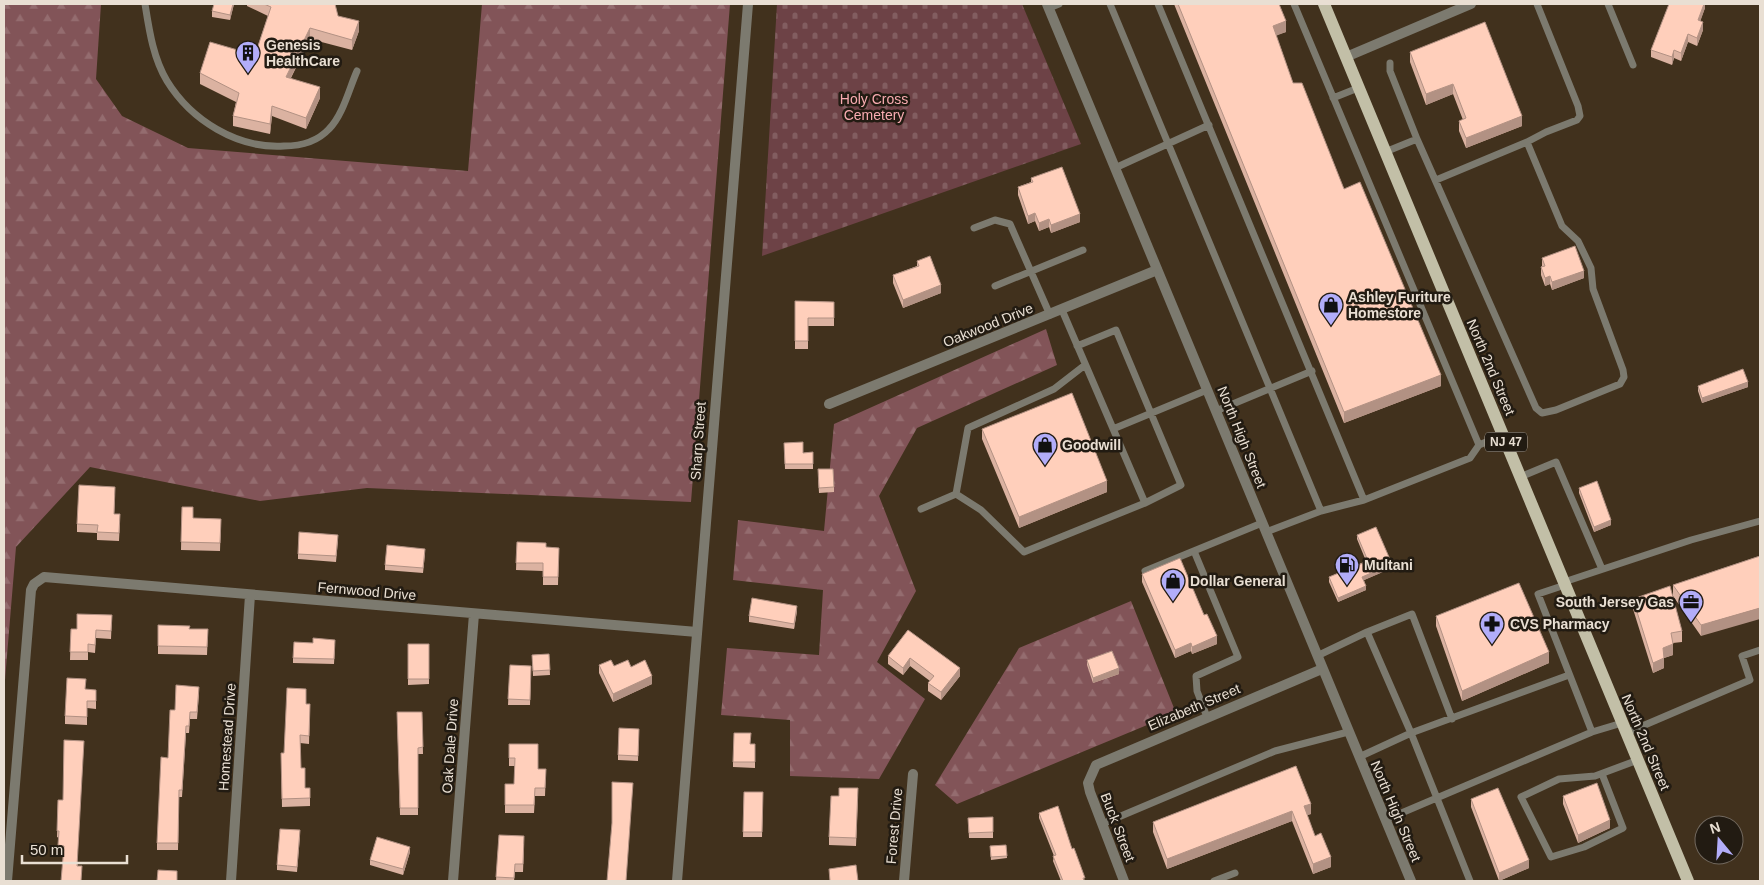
<svg xmlns="http://www.w3.org/2000/svg" width="1764" height="885" viewBox="0 0 1764 885" font-family="Helvetica,sans-serif">
	<defs>
		<pattern id="forest-firs" width="22" height="20" patternUnits="userSpaceOnUse" patternTransform="scale(1.25)"><rect width="22" height="20" fill="#825458"/><path d="M5 1l3.5 6h-7zM16 11l3.5 6h-7z" fill="#946c6f"/></pattern>
		<pattern id="cemetery-stones" width="16" height="16" patternUnits="userSpaceOnUse" patternTransform="scale(1.25)"><rect width="16" height="16" fill="#6d4246"/><path d="M2 7V4a2 2 0 0 1 4 0v3zM10 15v-3a2 2 0 0 1 4 0v3z" fill="#825d60"/></pattern>
	</defs>
	<rect width="100%" height="100%" fill="#41311d"/>
	<!-- forest -->
	<path fill="url(#forest-firs)" d="M4,4h97l-5,75 26,37 66,32 280,23 14,-167h248l-39,498 -324,-14 -107,13 -170,-34 -74,80 -12,145z
		M1046,329l11,36 -140,63 -38,68 37,95 -39,71 48,37 -46,80 -89,-3v-56l-69,-5 6,-67 92,7 4,-65 -90,-10 5,-60 86,11 10,-107z
		M1131,601l45,112 -219,91 -22,-19 84,-137z"/>
	<!-- cemetery -->
	<path fill="url(#cemetery-stones)" d="M777,4h245l59,140 -319,112z"/>
	<g fill="none" stroke-linecap="round" stroke-linejoin="round">
		<!-- service -->
		<path stroke="#7c7a6f" stroke-width="7" d="M145,4c4,25 8,54 22,77 24,39 70,68 117,65 17,0 33,-4 45,-17 14,-14 20,-40 28,-58
			M1110,4l211,507
			M1158,4l206,496
			M1294,4l185,441
			M1608,4l25,61
			M1049,8l10,-4
			M1333,98l25,-10
			M1417,139l119,269 6,5 14,-3 64,-26 4,-7 -1,-7 -30,-81 -2,-21 -13,-27 -16,-15 -35,-84 19,-10 31,-12 3,-4 -2,-10 -41,-102
			M1385,152l32,-13 -27,-68v-8
			M1115,168l94,-43
			M1436,180l91,-38
			M974,228l21,-8 15,4 40,91
			M995,286l88,-36
			M1062,310l83,193 -121,49 -43,-42 -25,-16 12,-66 86,-39 31,-24
			M1077,346l39,-16 65,155 -36,18
			M1216,411l96,-40
			M1113,429l94,-39
			M1520,477l36,-15 46,107
			M921,509l35,-15
			M1266,532l55,-21 43,-11 106,-42 9,-13 24,-10
			M1194,551l44,106 -42,19 1,15 10,26
			M1145,571l117,-48
			M1564,582l127,-42 69,-19
			M1565,585l-27,9 54,138
			M1317,656l50,-24
			M1626,733l124,-53 -8,-24 18,-6
			M1359,757l52,-24 -44,-101 45,-18 40,105
			M1602,774l21,54 -39,19 -33,10 -30,-60 38,-18 36,-3 43,-16
			M1385,820l207,-88 30,-9
			M1102,824l173,-73 73,-19
			M1214,881l21,-8
			M1470,881l-59,-148 158,-58"/>
		<!-- minor -->
		<path stroke="#7c7a6f" stroke-width="10" d="M1346,57l125,-53
			M829,404l328,-134
			M7,881l24,-291 3,-6 10,-7 653,55
			M231,881l19,-286
			M453,881l21,-267
			M904,881l9,-107
			M1124,881l-34,-89 -2,-9 8,-18 226,-96"/>
		<!-- tertiary -->
		<path stroke="#7c7a6f" stroke-width="10" d="M1047,4l364,877
			M677,881l71,-877"/>
		<!-- primary -->
		<path stroke="#c2bfa7" stroke-width="12" d="M1324,4l364,877"/>
	</g>
	<!-- wall -->
	<path fill="#dbb2a1" d="M234,4l-4,16 -18,-3v-6z
		M247,4h88l3,12 21,15 -7,19 -42,-11 -19,39 29,20 -14,31 -34,-13 -2,18 -37,-8v-10l3,-14 -36,-18v-11l55,-18 13,-39 -21,-10z
		M1174,4h105l7,28 -10,3 17,48 51,106 97,197 -97,37z
		M1705,4v4l-5,13 3,9 -6,16 -9,-4 -7,19 -7,-3 -2,7 -21,-8v-7z
		M1410,52l112,74 -56,22 -7,-17v-10l4,-1 -10,-26 -27,11 -16,-43z
		M1031,178l49,44 -29,11 -2,-6 -10,4 -4,-10 -7,3 -10,-29v-8l13,-5z
		M1542,258l42,20 -32,12 -2,-6 -5,2 -4,-11v-8l1,-1z
		M917,261l24,32 -38,15 -10,-25v-8l24,-9z
		M795,301l39,1v24h-26v23h-13z
		M1698,386l50,1 -46,16 -4,-12z
		M982,429l125,63 -88,36 -37,-89z
		M784,443l19,10 10,-1v17h-28z
		M818,475l16,12v5l-15,1z
		M1579,488l32,37 -17,7 -15,-39z
		M115,495l-1,19 6,8 -1,19 -22,-1v-7l-20,-1v-8z
		M182,507l11,11 28,1 -1,32 -39,-1z
		M1357,535l35,33 -28,12 2,10 -28,12 -9,-20v-5l37,-16 -9,-22z
		M338,540l-2,22 -38,-3v-5z
		M517,542l29,5 13,1 -1,37h-15v-14l-27,-1z
		M425,554l-2,19 -38,-3v-5z
		M1760,556l-59,80 -28,-40v-11z
		M1142,574l75,70 -25,10 -1,-3 -16,7 -33,-76z
		M1633,599l49,32v11l-9,1v12l-9,3v10l-11,5 -20,-64z
		M797,611l-3,18 -45,-7v-6z
		M112,615l-1,24 -15,-1 -1,15 -7,-1v8h-18l1,-31h6z
		M1436,616l113,47 -87,38 -26,-75z
		M189,629h19l-1,26 -49,-1v-8z
		M908,630l52,46 -19,24 -13,-9v-8l2,-2 -20,-15 -7,9 -15,-11v-8z
		M408,644h21v40l-21,1z
		M335,645l-1,19 -41,-1v-5z
		M549,654l1,21 -17,1 -1,-21z
		M1087,660l32,14 -26,9 -6,-18z
		M510,665l21,1 -1,39h-22z
		M599,665l32,2 21,17 -39,18 -14,-29z
		M96,690v19l-9,-1v17l-22,-1v-8z
		M199,694l-2,25h-7l-1,14h-3l-4,64h-3l-1,53h-21v-7l18,-133z
		M306,704h4l-1,40 -9,-1 1,25 4,20h5v18l-28,1 -1,-54h3z
		M397,712h25l1,42h-5v61h-18z
		M639,729l-1,32 -20,-1v-5z
		M509,744l29,25h8l-1,27h-10l-1,17h-29v-29h9l1,-18h-6z
		M750,744h5v24l-22,-1v-5z
		M1296,766l15,48 -4,1 8,21 16,31 -18,7 -21,-53 -125,48 -14,-37v-10z
		M744,792h19l-1,45h-19z
		M858,796l-2,50 -27,-1v-8z
		M1563,796l47,32 -32,15 -15,-39z
		M1471,799l58,69 -30,13 -28,-74z
		M58,800l20,66 4,6 -18,-20h-6l1,-14 -2,-1z
		M1039,813l33,36 13,32h-24l-8,-20 1,-5 -15,-38z
		M993,817v21h-24l-1,-20z
		M499,835l25,9 -1,28h-8l-1,9h-18z
		M300,836l-3,36 -20,-2v-5z
		M1006,845l1,13 -16,2 -1,-14z
		M410,852l-7,23 -33,-10v-5z"/>
	<!-- shaded-wall -->
	<path fill="#b29183" d="M233,4h1l-4,16v-5z
		M1704,4h1v4l-7,20v-8z
		M359,21v10l-7,19v-10z
		M1286,21v11l-13,5v-11z
		M1703,22v8l-6,16v-8z
		M310,28v11l-24,48v-10z
		M1688,34v8l-7,19v-8z
		M1674,50v8l-2,7v-8z
		M1453,84v10l-27,11v-11z
		M320,87v11l-14,31v-11z
		M272,106v10l-2,18v-10z
		M1522,116v10l-56,22v-10z
		M1035,213v8l-7,3v-8z
		M1080,214v8l-29,11v-8z
		M1049,219v8l-10,4v-8z
		M1584,271v7l-32,12v-8z
		M1550,276v8l-5,2v-8z
		M941,285v8l-38,15v-8z
		M1441,375v11l-97,37v-11z
		M1748,382v5l-46,16v-5z
		M1107,481v11l-88,36v-11z
		M1611,520v5l-17,7v-5z
		M1392,564v4l-30,13v-4z
		M1366,586v4l-28,12v-4z
		M797,606v5l-3,18v-5z
		M1760,608v11l-59,17v-11z
		M1217,636v8l-25,10v-7z
		M1191,643v8l-16,7v-8z
		M1673,644v11l-9,3v10l-11,5v-10l10,-15z
		M1549,652v11l-87,38v-10z
		M910,658v8l-7,9v-7z
		M960,668v8l-19,24v-8z
		M1119,668v6l-26,9v-5z
		M652,676v8l-39,18v-8z
		M1311,804v10l-7,2v-10z
		M1292,811v10l-125,48v-10z
		M1610,820v8l-32,15v-8z
		M410,847v5l-7,23v-6z
		M1331,857v10l-18,7v-10z
		M1529,860v8l-30,13v-8z"/>
	<!-- building -->
	<path fill="#ffcfbb" stroke="#b29183" d="M214,4h19l-3,11 -18,-4z
		M264,4h71l3,12 21,5 -7,19 -42,-12 -24,49 34,10 -14,31 -34,-12 -2,18 -37,-8 6,-23 -39,-20 10,-31 45,13 16,-48z
		M1178,4h101l7,17 -13,5 20,57h9l42,106 16,-7 81,193 -97,37z
		M1669,4h35l-6,16 5,2 -6,16 -9,-4 -7,19 -7,-3 -2,7 -21,-7z
		M1485,22l37,94 -56,22 -7,-17 7,-3 -13,-34 -27,10 -16,-42z
		M1062,167l18,47 -29,11 -2,-6 -10,4 -4,-10 -7,3 -10,-29 15,-5 -2,-4z
		M1575,246l9,25 -32,11 -2,-6 -5,2 -4,-11 4,-1 -3,-8z
		M930,256l11,29 -38,15 -10,-25 26,-9 -2,-5z
		M795,301l39,1v16h-26v23h-13z
		M1743,369l5,13 -46,16 -4,-12z
		M1072,393l35,88 -88,36 -37,-88z
		M803,442v11l10,-1v12h-28l-1,-21z
		M818,469h15l1,18 -15,1z
		M1597,481l14,39 -17,7 -15,-39z
		M79,485l36,2 -1,27h6l-1,19 -22,-1 1,-7 -21,-1z
		M182,507h11v11l28,1 -1,24 -39,-1z
		M1376,527l16,37 -30,13 4,9 -28,12 -9,-21 39,-16 -11,-26z
		M299,532l39,3 -2,21 -38,-2z
		M517,542l29,1v4l13,1 -1,29h-15v-14h-27z
		M387,545l38,4 -2,19 -38,-3z
		M1760,556v52l-59,17 -28,-40z
		M1180,558l24,57 3,-1 10,22 -25,11 -1,-4 -16,7 -33,-76z
		M1519,583l30,69 -87,39 -26,-75z
		M1670,586l12,45 -11,2 2,11 -10,4 1,10 -11,5 -20,-64z
		M752,598l45,8 -3,18 -45,-8z
		M77,614l35,1 -1,16 -15,-1 -1,15 -7,-1v8h-18l1,-23h6z
		M158,625l32,1 -1,3h19l-1,18 -49,-1z
		M908,630l52,38 -19,24 -13,-9 6,-7 -24,-18 -7,10 -15,-12z
		M313,638l22,2 -1,19 -41,-1 1,-16 19,1z
		M408,644h21v35h-21z
		M1112,651l7,17 -26,10 -6,-18z
		M549,654l1,16 -17,1 -1,-16z
		M611,660l3,6 14,-6 3,7 14,-7 7,16 -39,18 -14,-29z
		M510,665l21,1 -1,34 -22,-1z
		M67,678l19,1 -1,10 11,1v11h-9v16l-22,-1z
		M176,685l23,2 -2,25h-7l-1,14h-3l-4,64h-3l-1,53h-21l4,-86 7,1 2,-48h5z
		M287,688l19,1v15h4l-1,32 -9,-1 1,33h4v20h5v10l-28,1 -1,-46h3z
		M397,712h25l1,35 -5,1v60h-18z
		M619,728l20,1 -1,27 -20,-1z
		M734,733h17l-1,11h5v18h-22z
		M64,740l20,1 -7,125h5l-1,15h-20l3,-35 -6,-1 1,-14h-2l1,-31h5z
		M509,744h29v25h8l-1,19h-10l-1,17h-29v-21h9l1,-26h-6z
		M1296,766l15,38 -7,2 11,30 6,-3 10,24 -18,7 -21,-53 -125,48 -14,-37z
		M612,782l21,1 -7,98h-19l5,-58z
		M1597,783l13,37 -32,15 -15,-39z
		M839,788h19l-2,50 -27,-1 2,-41h8z
		M1498,788l31,72 -30,13 -28,-74z
		M744,792h19l-1,40h-19z
		M1058,806l14,43 2,-1 11,30h-2l1,3h-21l-10,-25 3,-1 -17,-42z
		M993,817v15l-24,1 -1,-15z
		M280,829l20,1 -3,37 -20,-2z
		M499,835l25,1 -1,28h-8l-1,14 -18,-1z
		M377,837l33,10 -7,22 -33,-9z
		M1006,845l1,11 -16,1 -1,-11z
		M856,865l2,16h-28l-1,-12z
		M158,870l19,1v10h-20z"/>
	<!-- icons -->
	<defs>
		<symbol id="building-pin" viewBox="-11 -11 22 30"><path d="M0 17L-7.5 6A9.5 9.5 0 1 1 7.5 6Z" fill="#b2adf9" stroke="#221b12"/><path d="M-4-6H4V6H1V3H-1V6H-4ZM-2.5-4.3h1.7v1.8h-1.7ZM.8-4.3h1.7v1.8H.8ZM-2.5-1h1.7V.8h-1.7ZM.8-1h1.7V.8H.8Z" fill="#111"/></symbol>
		<symbol id="shop-pin" viewBox="-11 -11 22 30"><path d="M0 17L-7.5 6A9.5 9.5 0 1 1 7.5 6Z" fill="#b2adf9" stroke="#221b12"/><path d="M-5-2.5h2.3a2.7 3.5 0 0 1 5.4 0H5L5.5 6h-11ZM-1.5-2.5h3a1.5 2.3 0 0 0-3 0Z" fill="#111"/></symbol>
		<symbol id="fuel-pin" viewBox="-11 -11 22 30"><path d="M0 17L-7.5 6A9.5 9.5 0 1 1 7.5 6Z" fill="#b2adf9" stroke="#221b12"/><path d="M-5.5-6h7V0h2V4h1.3V-2.5L3-4.5l.8-.8L6-3V5H2.5V1h-1V6h-7ZM-4.2-4.7v3.2H.2V-4.7Z" fill="#111"/></symbol>
		<symbol id="office-pin" viewBox="-11 -11 22 30"><path d="M0 17L-7.5 6A9.5 9.5 0 1 1 7.5 6Z" fill="#b2adf9" stroke="#221b12"/><path d="M-6-3h4V-5.5h4V-3h4V5H-6ZM-1-4.5V-3h2v-1.5ZM-6 0V1H6V0Z" fill="#111"/></symbol>
		<symbol id="pharmacy-pin" viewBox="-11 -11 22 30"><path d="M0 17L-7.5 6A9.5 9.5 0 1 1 7.5 6Z" fill="#b2adf9" stroke="#221b12"/><path d="M-2-6h4v4h4v4h-4v4h-4v-4h-4v-4h4Z" fill="#111"/></symbol>
	</defs>
	<g fill-rule="evenodd">
		<use href="#building-pin" x="234" y="39" width="28" height="38"/>
		<use href="#shop-pin" x="1317" y="291" width="28" height="38"/>
		<use href="#shop-pin" x="1031" y="431" width="28" height="38"/>
		<use href="#fuel-pin" x="1333" y="551" width="28" height="38"/>
		<use href="#shop-pin" x="1159" y="567" width="28" height="38"/>
		<use href="#office-pin" x="1677" y="588" width="28" height="38"/>
		<use href="#pharmacy-pin" x="1478" y="610" width="28" height="38"/>
	</g>
	<g text-anchor="middle" dominant-baseline="central" stroke-width="5" stroke-linejoin="round" paint-order="stroke">
		<!-- shield labels -->
		<rect fill="#221b12" stroke="#ada499" stroke-width="1" x="1485" y="432.5" width="42" height="19" rx="4"/>
		<g font-size="12" font-weight="bold" fill="#e9dfd3">
			<text x="1506" y="442">NJ 47</text>
		</g>
		<!-- poi labels -->
		<g font-size="14" font-weight="bold" fill="#e9dfd3" stroke="#221b12" text-anchor="start">
			<text x="266" y="45">Genesis<tspan x="266" dy="16">HealthCare</tspan></text>
			<text x="1348" y="297">Ashley Furiture<tspan x="1348" dy="16">Homestore</tspan></text>
			<text x="1062" y="445">Goodwill</text>
			<text x="1364" y="565">Multani</text>
			<text x="1190" y="581">Dollar General</text>
			<text x="1674" y="602" text-anchor="end">South Jersey Gas</text>
			<text x="1510" y="624">CVS Pharmacy</text>
		</g>
		<!-- park labels -->
		<g font-size="14" fill="#f9acb1" stroke="#221b12">
			<text x="874" y="99">Holy Cross<tspan x="874" dy="16">Cemetery</tspan></text>
		</g>
		<!-- street labels -->
		<g font-size="14" fill="#e9dfd3" stroke="#221b12">
			<text transform="translate(988 325) rotate(-22)">Oakwood Drive</text>
			<text transform="translate(1491 367) rotate(67)">North 2nd Street</text>
			<text transform="translate(1242 437) rotate(68)">North High Street</text>
			<text transform="translate(698 441) rotate(-86)">Sharp Street</text>
			<text transform="translate(367 591) rotate(5)">Fernwood Drive</text>
			<text transform="translate(1194 707) rotate(-23)">Elizabeth Street</text>
			<text transform="translate(227 737) rotate(-86)">Homestead Drive</text>
			<text transform="translate(1646 742) rotate(67)">North 2nd Street</text>
			<text transform="translate(450 746) rotate(-86)">Oak Dale Drive</text>
			<text transform="translate(1396 811) rotate(67)">North High Street</text>
			<text transform="translate(894 826) rotate(-85)">Forest Drive</text>
			<text transform="translate(1118 827) rotate(69)">Buck Street</text>
		</g>
	</g>
	<!-- border -->
	<rect width="1764" height="885" fill="none" stroke="#e9dfd3" stroke-width="10"/>
	<!-- north arrow -->
	<g transform="translate(1719 840) rotate(342)"><circle r="24" fill="#221b12" stroke="#72695f"/>
	<path d="M0-4L9 19L0 12L-9 19Z" fill="#b2adf9"/>
	<text y="-8" font-size="14" font-weight="bold" text-anchor="middle" fill="#e9dfd3">N</text>
	</g>
	<!-- scale -->
	<path d="M22 855v8h105v-8" fill="none" stroke="#e9dfd3" stroke-width="2.5"/>
	<text x="30" y="855" font-size="15" fill="#e9dfd3" stroke="#221b12" stroke-width="4" paint-order="stroke">50 m</text>
</svg>
